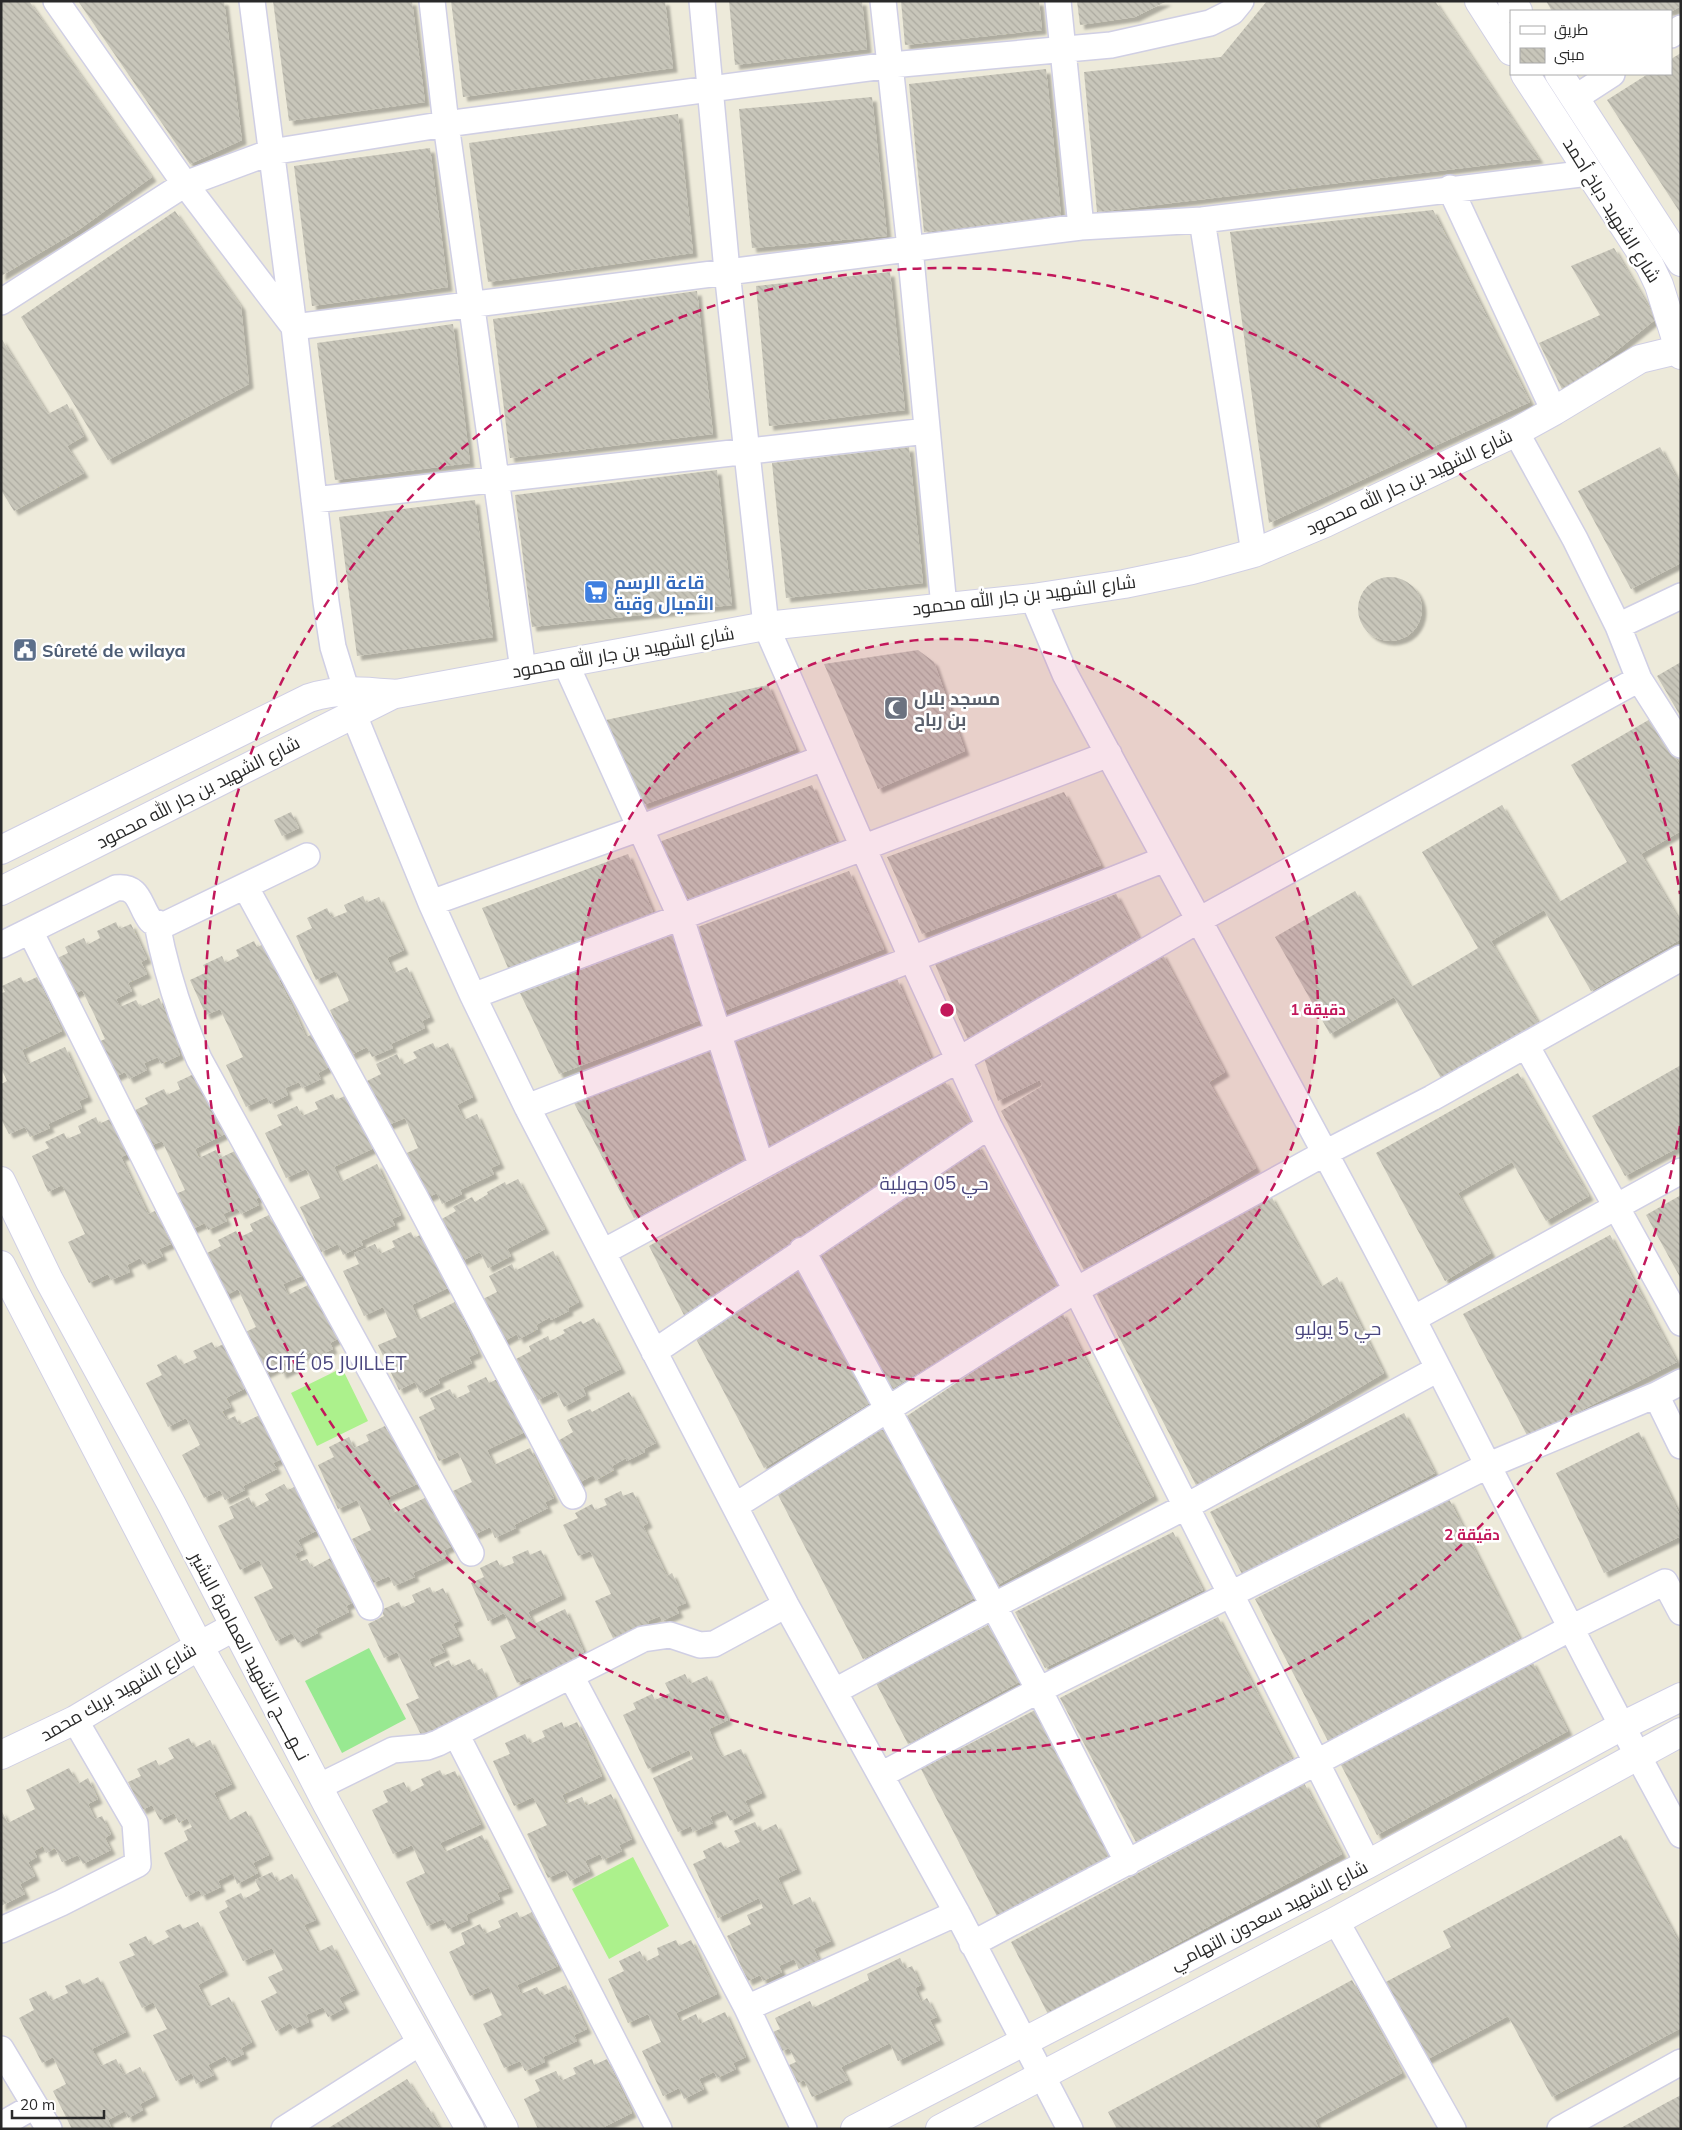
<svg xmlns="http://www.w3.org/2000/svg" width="1682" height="2130" viewBox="0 0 1682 2130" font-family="Mulish,Cairo,sans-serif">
	<defs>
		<pattern id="building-back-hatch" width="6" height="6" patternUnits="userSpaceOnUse" patternTransform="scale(1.25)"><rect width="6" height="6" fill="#c8c6ba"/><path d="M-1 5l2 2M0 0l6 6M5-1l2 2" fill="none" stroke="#acaaa0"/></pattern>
		<filter id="shadow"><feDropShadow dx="4.5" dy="4.5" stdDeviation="1" flood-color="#0004"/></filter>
	</defs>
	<rect width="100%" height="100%" fill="#edeada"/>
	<!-- garden -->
	<path fill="#98e991" d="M369,1648l37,71 -64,34 -37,-72z"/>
	<!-- pitch -->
	<path fill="#acf18c" d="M342,1368l26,53 -51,25 -26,-53z
		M633,1857l36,69 -60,33 -37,-70z"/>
	<!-- building -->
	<path fill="url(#building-back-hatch)" filter="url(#shadow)" d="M1,1h28l123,176 -75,54 -76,45z
		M78,1h146l18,139 -52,24z
		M273,1h139l13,101 -136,19z
		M451,1h214l8,67 -210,29z
		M729,1h133l5,48 -132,16z
		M901,1h138l3,29 -137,15z
		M1077,1h90l-32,16 -55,8z
		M1267,1h168l104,158 -442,53 -13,-140 137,-15z
		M1546,1h135v5l-9,5h-120z
		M1681,53v161l-74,-114 41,-26h23v-15z
		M1046,69l15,147 -137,16 -15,-148z
		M872,97l15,139 -135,12 -13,-139z
		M678,114l15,139 -205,29 -19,-139z
		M430,148l18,139 -136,19 -18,-140z
		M1433,210l97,192 -261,121 -39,-291z
		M175,211l66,95 8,78 -141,76 -87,-143z
		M1614,248l42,71 -92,74 -25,-50 61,-28 -29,-49z
		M890,272l15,138 -136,16 -13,-140z
		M697,291l16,143 -203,24 -17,-139z
		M453,324l17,139 -135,17 -18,-137z
		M1,338l47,76 19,-10 17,32 -17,10 17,27 -70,38 -13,-21z
		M909,447l14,136 -137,15 -14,-135z
		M1660,447l21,39v77l-50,26 -53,-98z
		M717,470l15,135 -200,22 -17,-132z
		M475,500l18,137 -136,19 -18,-139z
		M1358 609a32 32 0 1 1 64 0a32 32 0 1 1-64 0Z
		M918,650l16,12 31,89 -87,38 -54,-125z
		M1681,662v55l-24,-41z
		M768,685l28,64 -153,56 -37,-85z
		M1652,718l29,49v64l-40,23 40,69v16l-90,52 -47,-81 -53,31 47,81 -97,56 -47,-81 -64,37 -55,-97 80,-46 56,96 32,-18 35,-21 -56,-96 80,-47 57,97 68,-40 -56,-97z
		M812,785l25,58 -154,58 -24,-59z
		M1064,792l37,73 -179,69 -35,-77z
		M291,812l8,16 -17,8 -8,-16z
		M628,854l25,58 -145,56 -26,-60z
		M849,871l35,78 -165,64 -24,-85z
		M1116,894l26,50 -174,96 -33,-76z
		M363,896l3,7 13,-6 25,53 -17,8 7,15 13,-6 23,50 -8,4 3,7 -34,16 2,4 -21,9 -5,-10 -16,8 -21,-45 19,-9 -6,-13 -8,-17 -19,9 -20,-44 16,-8 -5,-10 20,-10 5,10 15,-6 -3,-7z
		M116,922l3,7 12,-5 16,35 -6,3 6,12 -19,9 4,8 -16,8 4,8 16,-7 4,7 19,-9 5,12 7,-3 16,35 -10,6 3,7 -19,9 -3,-7 -14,6 3,7 -18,9 -4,-7 -16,8 -17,-35 13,-6 -11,-25 -12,-24 -13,7 -18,-36 17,-8 -3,-6 19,-9 3,7 13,-7 -3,-7z
		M675,934l28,85 -144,55 -39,-81z
		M254,941l3,6 12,-5 17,35 -7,3 12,24 15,33 7,-3 16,33 -11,6 3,6 -19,9 -3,-6 -14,6 3,7 -18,9 -3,-7 -21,10 -20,-42 17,-8 -23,-48 -14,6 -16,-35 17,-8 -4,-7 19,-9 3,7 14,-7 -3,-6z
		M1162,953l63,119 -16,10 47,86 -172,102 -83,-159 41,-25 -2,-6 -42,21 -14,-43z
		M21,977l3,6 13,-6 25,54 -40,19 6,14 37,-17 23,50 -9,4 3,7 -34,16 2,4 -20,9 -5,-10 -16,7 -8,-15v-35l6,-3 -6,-13v-75l4,-1 -3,-6z
		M897,979l35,81 -165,88 -35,-106z
		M433,1043l3,6 12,-6 25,54 -16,8 7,15 13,-6 23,50 -9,4 3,6 -34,16 2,4 -20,10 -5,-11 -16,8 -21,-45 18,-8 -13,-30 -19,8 -21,-44 16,-8 -5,-10 21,-10 5,11 15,-7 -4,-6z
		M712,1050l36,108 -114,60 -60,-115z
		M1681,1065v81l-56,30 -33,-60z
		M196,1073l39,56 -40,20 4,9 17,-8 4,8 19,-9 28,44 -11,6 3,6 -18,9 -4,-6 -14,6 4,7 -19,9 -3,-7 -17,8 -17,-35 14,-6 -23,-49 -14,6 -17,-35 17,-8 -3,-6 19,-9 3,6 13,-6 -3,-7z
		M1518,1073l71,123 -43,25 -34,-59 -54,31 33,60 -46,28 -69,-128z
		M944,1080l27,44 -285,195 -37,-73z
		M333,1094l3,6 13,-6 25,54 -40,19 7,15 36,-18 24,51 -9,4 3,6 -34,16 2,4 -20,10 -5,-11 -17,8 -21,-45 20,-9 -6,-12 -8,-17 -20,9 -21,-45 17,-8 -5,-10 20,-9 5,10 16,-7 -3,-7z
		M96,1117l3,7 11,-5 18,35 -7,3 27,57 7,-3 16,33 -12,5 4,7 -19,9 -4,-7 -13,7 3,7 -19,8 -3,-6 -19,9 -21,-41 17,-8 -23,-49 -14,7 -16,-36 17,-8 -4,-6 19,-9 3,6 14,-6 -3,-7z
		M977,1144l81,142 -168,104 -75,-137z
		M518,1179l27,50 -38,20 4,7 -23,12 -8,-16 -18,9 -22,-41 16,-9 -3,-4 19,-10 3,5 13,-8 -1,-2 18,-10 1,3z
		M1681,1195v84l-35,-64z
		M1271,1196l50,91 16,-10 47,96 -188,112 -100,-192z
		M269,1215l3,7 11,-6 10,36 11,23 -21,9 5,11 20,-10 11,22 6,-3 16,33 -11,6 3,6 -19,9 -3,-6 -13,6 3,7 -19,9 -3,-7 -20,10 -20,-42 17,-8 -18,-38 -17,9 -20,-42 20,-10 -3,-6 18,-9 4,6 13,-6 -3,-7z
		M411,1232l3,6 12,-6 26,54 -40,19 6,15 37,-18 23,51 -9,4 3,6 -34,16 2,4 -20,10 -5,-11 -16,8 -21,-45 19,-8 -14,-30 -19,9 -21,-45 16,-7 -5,-11 21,-9 5,10 15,-7 -3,-6z
		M1610,1235l67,127 -149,75 -65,-123z
		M553,1251l26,51 -11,6 1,3 -18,9 -1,-3 -14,8 2,4 -19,10 -2,-5 -16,9 -22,-42 18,-9 -8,-16 23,-12 3,7z
		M799,1265l72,137 -107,66 -70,-133z
		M1062,1312l92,184 -158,90 -92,-168z
		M594,1318l27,51 -38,19 3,7 -22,12 -8,-16 -18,9 -22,-41 15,-8 -2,-5 19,-10 2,5 15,-8 -2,-3 18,-9 2,3z
		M212,1342l3,6 13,-6 22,44 -24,12 5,9 -9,4 5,9 8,-4 4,9 25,-12 22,44 -13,6 4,6 -34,17 2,4 -20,10 -5,-10 -16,8 -22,-43 18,-10 -14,-27 -18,9 -22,-44 16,-8 -5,-10 19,-10 6,10 15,-7 -4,-7z
		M486,1377l3,6 13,-6 25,54 -40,19 7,15 36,-17 24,50 -9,4 3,6 -34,17 2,3 -21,10 -5,-11 -16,8 -21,-44 19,-9 -14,-30 -19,9 -20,-44 16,-8 -5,-11 20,-9 5,10 15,-7 -3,-6z
		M629,1392l27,51 -12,6 1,3 -18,9 -1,-3 -14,8 2,4 -18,10 -3,-5 -16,9 -21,-42 17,-10 -6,-12 23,-11 2,3z
		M1404,1413l31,60 -193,101 -32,-62z
		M385,1426l3,6 13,-6 25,54 -40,18 7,15 36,-17 24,50 -9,4 3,7 -34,16 2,4 -21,9 -5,-10 -16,7 -21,-44 19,-9 -14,-30 -19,9 -20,-44 16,-8 -5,-10 20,-10 5,11 15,-7 -3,-6z
		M884,1427l90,171 -111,61 -86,-166z
		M1639,1432l42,85v24l-2,-4 -75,36 -48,-100z
		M284,1484l4,6 12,-6 22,44 -24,12 5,10 -8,4 4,8 8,-3 5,9 24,-13 23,44 -13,7 3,6 -34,17 3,4 -20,10 -6,-10 -16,8 -22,-44 19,-9 -14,-28 -19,10 -22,-44 16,-8 -5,-11 20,-10 5,11 15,-8 -4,-6z
		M621,1491l2,5 10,-4 15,31 -5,3 24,50 5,-3 14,30 -10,4 3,6 -17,8 -2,-5 -12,5 2,6 -16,8 -3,-6 -18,9 -18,-37 16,-7 -21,-43 -12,5 -15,-31 15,-7 -3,-5 17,-9 3,6 12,-5 -3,-6z
		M1449,1499l74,146 -194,98 -74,-144z
		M1173,1532l30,58 -158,78 -30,-56z
		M528,1550l2,5 11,-5 21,45 -34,17 6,12 31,-15 19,43 -7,3 3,6 -44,25 -5,-9 -14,6 -17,-37 16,-8 -5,-11 -7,-14 -16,8 -17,-38 13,-6 -4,-9 17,-8 4,8 13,-5 -2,-6z
		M430,1587l3,6 10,-5 16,33 -6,3 6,12 -18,8 4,8 -16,7 2,5 2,4 16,-8 3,7 18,-8 6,12 6,-3 15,33 -75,36 -16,-33 13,-6 -22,-46 -13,6 -16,-34 16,-8 -3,-6 18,-8 3,6 13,-6 -3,-7z
		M1218,1617l75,144 -157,81 -76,-144z
		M988,1625l31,57 -111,62 -32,-61z
		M1532,1661l36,70 -191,104 -37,-72z
		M685,1674l5,10 17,-8 21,44 -19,9 6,15 7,13 19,-8 21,44 -17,8 5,10 -20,10 -5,-11 -15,7 3,6 -20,9 -2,-6 -13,6 -25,-54 40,-19 -4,-9 -41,19 -25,-54 13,-6 -3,-6 19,-9 3,6 15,-7 -5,-10z
		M1039,1708l73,146 -115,62 -76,-147z
		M562,1722l2,6 13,-6 25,54 -40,19 4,9 16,-7 4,9 25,-12 21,45 -13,6 3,6 -19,9 -3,-6 -15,7 5,10 -20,10 -5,-11 -17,8 -21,-44 20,-9 -14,-28 -19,9 -21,-45 17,-7 -5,-11 20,-9 5,10 15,-7 -3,-6z
		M189,1738l5,10 16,-8 22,44 -18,9 14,28 18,-10 23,44 -16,8 5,10 -21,11 -4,-11 -15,8 3,6 -19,9 -3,-6 -13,7 -22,-44 24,-13 -4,-9 8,-4 -5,-9 -8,5 -5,-10 -14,7 -8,-15 -10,5 -14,-28 13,-6 -4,-7 19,-9 3,6 15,-8 -6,-10z
		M69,1768l9,16 10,-6 10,21 -10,5 7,15 7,-3 9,18 -6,4 6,12 -28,14 -5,-9 -16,7 -7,-14 -9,5 -3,-7 -9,5 3,6 -9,5 7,14 -15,8 5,10 -24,12v-96l7,13 27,-14 -9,-19z
		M440,1770l3,6 12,-5 26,53 -41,19 5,9 37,-17 27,53 -12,5 3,6 -34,16 2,5 -20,9 -5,-10 -16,7 -21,-44 19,-9 -13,-28 -19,9 -21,-44 16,-8 -5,-11 21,-9 5,11 15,-8 -3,-6z
		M1304,1783l38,71 -294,160 -37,-72z
		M755,1822l5,10 16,-8 21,45 -19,9 13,28 19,-9 21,44 -17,8 5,11 -20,9 -5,-10 -15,7 3,6 -19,9 -3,-6 -12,6 -21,-45 24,-12 -4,-9 16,-7 -4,-10 -41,20 -25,-54 13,-6 -3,-7 18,-9 4,7 15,-7 -6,-11z
		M1621,1835l60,111v82l-129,69 -44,-81 -82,44 -42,-77 67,-36 -8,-16z
		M272,1872l5,10 15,-8 24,46 -12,5 14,27 14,-7 23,45 -16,8 6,10 -17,9 -5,-10 -17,8 3,7 -15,7 -4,-6 -14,8 -15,-30 16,-8 -9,-16 15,-7 -11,-22 -29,13 -24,-49 9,-5 -3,-6 16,-8 3,6 16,-9 -5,-10z
		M517,1912l3,6 12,-6 26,54 -41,19 4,9 16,-7 5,9 24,-11 21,44 -13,6 3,6 -34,16 2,5 -20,9 -5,-10 -16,7 -21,-44 19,-9 -13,-28 -19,9 -21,-44 16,-8 -4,-11 19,-9 5,10 16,-7 -3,-6z
		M198,1922l26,49 -26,14 11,22 20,-10 23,45 -11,6 3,6 -16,8 -3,-6 -17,9 6,10 -18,9 -4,-11 -16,8 -23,-46 14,-6 -14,-27 -11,6 -23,-46 16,-7 -6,-11 17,-8 5,10 18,-9 -4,-6 15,-7 3,5z
		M676,1940l3,6 12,-6 26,54 -41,19 4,9 16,-8 4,10 25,-12 21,45 -13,6 3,6 -19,9 -3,-6 -15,7 5,10 -20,10 -5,-11 -16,8 -21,-45 19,-9 -13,-28 -20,9 -20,-44 16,-8 -5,-10 21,-10 5,11 14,-7 -2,-7z
		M900,1958l5,11 7,-3 9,19 -6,3 6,14 6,-4 10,19 -7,3 10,20 -42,21 -8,-18 -49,24 7,13 -36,17 -8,-17 -6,3 -9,-18 7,-3 -7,-14 -7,3 -9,-19 7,-3 -5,-11 35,-17 3,7 56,-28 -2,-6z
		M98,1977l28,55 -34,17 9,17 15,-7 8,16 16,-8 15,29 -15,8 3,6 -15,8 -3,-7 -17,9 4,9h-40l-19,-38 13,-7 -13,-27 -11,6 -23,-45 15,-8 -5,-11 17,-8 5,10 17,-8 -3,-7 15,-7 3,6z
		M1352,1980l50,93 -87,47 4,9h-202l-9,-17z
		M592,2059l2,6 13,-6 25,54 -32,16h-62l-14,-30 16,-8 -5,-11 21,-9 5,10 15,-7 -3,-6z
		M407,2079l19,30 2,-2 12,22h-113z
		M1681,2095v34h-62l45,-25z"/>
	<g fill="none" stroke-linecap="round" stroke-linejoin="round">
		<defs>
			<path id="minor" d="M56,1l129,183 109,143 787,-100 121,-7 387,-47
				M252,1l42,326 32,275 7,45 21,68 77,188 42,93 54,111 259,498 171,308 113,216
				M432,1l14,123 77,546
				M702,1l25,270 39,355 146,333 77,167 87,164 292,574
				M883,1l27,247 34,359
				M1058,1l23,226
				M1671,35l10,-7
				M1575,98l37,-24
				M1450,188l104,223
				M1202,220l52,333
				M1,302l184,-118 86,-32 175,-28 445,-59 220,-20 99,-22 22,-11 9,-11
				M1516,432l59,107 43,87
				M314,500l613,-69
				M1033,598l32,76c116,215 235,428 348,645 89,172 174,346 268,516
				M565,662l116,256 80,247
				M1639,679l42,66
				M245,886l170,311 158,299
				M431,903l209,-75 183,-70
				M157,924c9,48 23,91 42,135l272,494
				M30,931l340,676
				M1,945l115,-57c25,-3 23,19 35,33l13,4 143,-69
				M473,996l636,-242
				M1526,1045l155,278
				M527,1107l385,-148 253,-100
				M802,1250l237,440 89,173
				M603,1252l355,-192 241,-140 440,-241 -21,-53 63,-30
				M1413,1319l268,-148
				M654,1352l335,-226
				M1656,1395l25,51
				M735,1506l341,-216 249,-137 107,-55 249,-140
				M571,1676l176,332 57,121
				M835,1691l158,-85 192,-99 253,-138
				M456,1734l203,395
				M881,1775l158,-85 450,-225 167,-70 25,-13
				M318,1787l75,-37 34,-3 11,-4 205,-104 27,-4 30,10 14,-1 72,-39
				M1336,1921l117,208
				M1,1930l60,-27 77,-39 -3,-41 -60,-103
				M972,1944l599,-316 94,-46 16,30
				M747,2008l210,-95
				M1,2049l48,80
				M1,2125l33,-19
				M284,2129l137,-87
				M1560,2129l121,-67"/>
			<path id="tertiary" d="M1479,1l32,50
				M1512,1l6,10
				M1525,74l125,192 9,19 22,70
				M1559,74l122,188
				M1,850l308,-152c31,-10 55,-7 87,-4l370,-68 267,-28 91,-14 68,-14 62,-17 71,-30 191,-91 38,-21 86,-52 41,-10
				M1,891l393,-197
				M1,1755l74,-35 124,-74 35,-19
				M855,2129l513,-265 254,-138 59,-29
				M940,2129l396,-208 345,-189"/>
			<path id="secondary" d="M1,1181l48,99 123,225 155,299 177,325
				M1,1265l198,381 271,483"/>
		</defs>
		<!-- minor casing -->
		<use href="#minor" stroke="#d0cfe4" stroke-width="28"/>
		<!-- tertiary casing -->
		<use href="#tertiary" stroke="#d0cfe4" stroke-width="30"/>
		<!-- secondary casing -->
		<use href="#secondary" stroke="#d0cfe4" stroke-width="30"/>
		<!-- minor -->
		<use href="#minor" stroke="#fff" stroke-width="25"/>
		<!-- tertiary -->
		<use href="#tertiary" stroke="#fff" stroke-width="28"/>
		<!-- secondary -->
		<use href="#secondary" stroke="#fff" stroke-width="28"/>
	</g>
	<!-- distance rings -->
	<circle cx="947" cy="1010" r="371" fill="#c2185b" fill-opacity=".12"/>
	<g fill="none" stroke="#c2185b" stroke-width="2.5" stroke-dasharray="9 6">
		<circle cx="947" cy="1010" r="371"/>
		<path d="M1680 1126A742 742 0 1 1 1680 894"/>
	</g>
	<!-- icons -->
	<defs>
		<symbol id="supermarket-square" viewBox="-11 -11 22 22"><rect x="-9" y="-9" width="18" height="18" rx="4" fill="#3f7fe0" stroke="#fff"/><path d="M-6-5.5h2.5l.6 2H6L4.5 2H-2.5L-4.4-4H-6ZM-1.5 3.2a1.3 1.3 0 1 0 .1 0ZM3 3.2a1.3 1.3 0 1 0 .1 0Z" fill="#fff"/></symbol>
		<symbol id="civic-square" viewBox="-11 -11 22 22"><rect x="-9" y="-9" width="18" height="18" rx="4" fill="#5c6f8a" stroke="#fff"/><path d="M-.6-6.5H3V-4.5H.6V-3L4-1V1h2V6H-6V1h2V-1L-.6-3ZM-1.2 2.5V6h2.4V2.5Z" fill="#fff"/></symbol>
		<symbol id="mosque-square" viewBox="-11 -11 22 22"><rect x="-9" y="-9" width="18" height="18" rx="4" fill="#6b7280" stroke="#fff"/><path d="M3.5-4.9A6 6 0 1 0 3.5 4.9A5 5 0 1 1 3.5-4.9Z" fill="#fff"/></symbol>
	</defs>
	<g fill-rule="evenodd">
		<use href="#supermarket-square" x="582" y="578" width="28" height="28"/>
		<use href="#civic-square" x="11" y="636" width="28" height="28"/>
		<use href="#mosque-square" x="882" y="694" width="28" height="28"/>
	</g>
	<g text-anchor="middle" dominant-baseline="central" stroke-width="5" stroke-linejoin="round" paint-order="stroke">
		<!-- street labels -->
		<g font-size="18" fill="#292929" stroke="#fff">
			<text transform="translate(1612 210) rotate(58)">شارع الشهيد دباخ أحمد</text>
			<text transform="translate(1409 482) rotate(-25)">شارع الشهيد بن جار الله محمود</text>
			<text transform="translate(1024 595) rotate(-7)">شارع الشهيد بن جار الله محمود</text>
			<text transform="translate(623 652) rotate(-10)">شارع الشهيد بن جار الله محمود</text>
			<text transform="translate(198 792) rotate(-27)">شارع الشهيد بن جار الله محمود</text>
			<text transform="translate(250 1656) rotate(62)">نــهـــــج الشهيد العمامرة البشير</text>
			<text transform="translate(118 1692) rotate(-30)">شارع الشهيد بريك محمد</text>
			<text transform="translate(1269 1915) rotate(-27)">شارع الشهيد سعدون التهامي</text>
		</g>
		<!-- shop labels -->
		<g font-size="18" font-weight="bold" fill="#366cbe" stroke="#fff" text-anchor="start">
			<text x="614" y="582">قاعة الرسم<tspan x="614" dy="21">الأميال وقبة</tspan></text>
		</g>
		<!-- service labels -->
		<g font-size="18" font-weight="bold" fill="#4e5e75" stroke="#fff" text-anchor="start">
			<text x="42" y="650">Sûreté de wilaya</text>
		</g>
		<!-- worship labels -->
		<g font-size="18" font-weight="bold" fill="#5b616d" stroke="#fff" text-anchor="start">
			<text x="914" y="698">مسجد بلال<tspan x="914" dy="21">بن رباح</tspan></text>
		</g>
		<!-- neighbourhood labels -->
		<g font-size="19" fill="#4a467e" stroke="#fff">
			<text x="934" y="1183">حي 05 جويلية</text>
			<text x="1338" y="1328">حي 5 يوليو</text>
			<text x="336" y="1363">CITÉ 05 JUILLET</text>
		</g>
	</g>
	<circle cx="947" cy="1010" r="8" fill="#c2185b" stroke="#fff" stroke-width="2.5"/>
	<g font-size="15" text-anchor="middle" font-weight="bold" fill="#c2185b" stroke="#fff" stroke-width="5" stroke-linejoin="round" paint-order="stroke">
		<text x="1318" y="1015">1 دقيقة</text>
		<text x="1472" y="1540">2 دقيقة</text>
	</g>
	<!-- border -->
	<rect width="1682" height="2130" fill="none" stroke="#292929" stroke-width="5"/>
	<!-- legend -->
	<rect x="1510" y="10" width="162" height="65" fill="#ffffff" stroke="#a9a9a9"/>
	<rect x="1520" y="26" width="25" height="8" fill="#ffffff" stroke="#a9a9a9"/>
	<text x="1554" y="35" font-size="15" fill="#292929">طريق</text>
	<rect x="1520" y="48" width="25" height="15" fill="url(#building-back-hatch)" stroke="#a9a9a9"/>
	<text x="1554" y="60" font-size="15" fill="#292929">مبنى</text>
	<!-- scale -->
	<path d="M12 2110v8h92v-8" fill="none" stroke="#292929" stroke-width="2.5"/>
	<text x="20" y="2110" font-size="15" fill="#292929" stroke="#ffffff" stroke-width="4" paint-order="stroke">20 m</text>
</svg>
